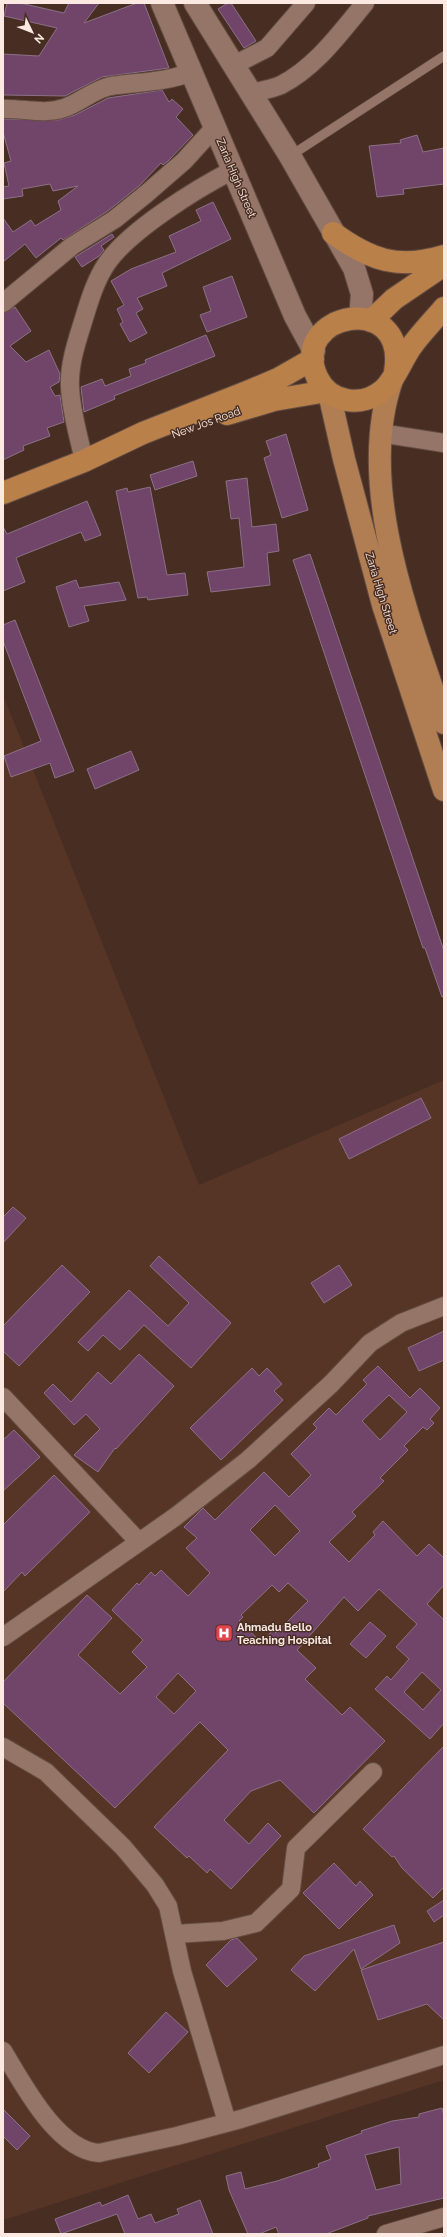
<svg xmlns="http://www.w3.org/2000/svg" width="447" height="2237" viewBox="0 0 447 2237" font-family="Raleway,sans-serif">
	<rect width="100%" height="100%" fill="#482d22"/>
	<!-- built -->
	<path fill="#563526" d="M3,695l196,490 245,-105v1000l-441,140z"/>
	<!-- building -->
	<path fill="#71456a" stroke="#8b7186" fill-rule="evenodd" d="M7,3h13l44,10 5,-10h30l-15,20 53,-20h7l25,65 -67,9 -37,19 -62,-1v-41l36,2 18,-28 -53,-12z
		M228,3h3l25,38 -12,7 -26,-39z
		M162,90l7,12 3,-3 11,10 -7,8 17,18 -25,26 -5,4 -2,-2 -22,23 -30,24 -46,30 -2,-2 -25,20 -11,-14 -22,18v-44l10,14 18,-12 4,6 26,-16 -3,-9 20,-15 -25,5 -3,-7 -28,5 1,7 -20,3v-12l6,-1 -5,-23 7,-2 -8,-29v-13l55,1 17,-5 33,-17z
		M417,135l6,17 21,-4v36l-41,5 1,5 -27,3 -8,-51 32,-3 -1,-3z
		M213,202l18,37 -69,34 5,13 -30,12 6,11 -7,4 11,20 -17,9 -10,-18 3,-2 -6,-13 7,-4 -13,-24 20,-12 45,-17 -7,-16 32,-15 -5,-11z
		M112,234l2,3 -13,9 3,4 -5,6 -17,11 -7,-10z
		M232,276l15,41 -40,15 -7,-17 11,-4 -8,-24z
		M15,307l16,24 -21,15 16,16 23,-12 11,24 -1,8 -9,5 5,9 5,-1 4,27 -17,6 3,8 -27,10 1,4 -21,10v-147z
		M206,335l9,21 -101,40 1,3 -31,13 -3,-25 21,-8 3,7 26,-10 -2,-7 17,-6 -1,-3z
		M286,434l22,76 -26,8 -18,-60 7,-3 -5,-14z
		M193,461l4,15 -42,14 -5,-15z
		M247,478l5,49 24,-3 3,27 -12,2 3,32 -59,7 -4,-20 37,-5 -5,-49 -8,1 -5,-38z
		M150,487l17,88 18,-2 3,22 -40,5 -1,-3 -9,1 -22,-107 11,-3 1,4z
		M87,501l14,34 -16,6 -4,-9 -61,24 -4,2 9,24 -22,9v-64l4,7z
		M310,554l134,397v45l-2,1 -17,-49h-2l-130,-388z
		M76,580l3,8 40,-6 7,18 -42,6 5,15 -20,6 -13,-40z
		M15,620l59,151 -19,7 -5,-15 -39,14 -7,-21 37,-15 -38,-100v-16z
		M131,751l8,19 -44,19 -8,-20z
		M421,1098l10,20 -82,41 -10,-20z
		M13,1207l13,11 -23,25v-26z
		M159,1256l72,67 -40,45 -47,-43 -24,25 -17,-15 -15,16 -10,-9 51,-52 39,36 21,-23 -39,-37z
		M62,1265l28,27 -71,74 -16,-15v-25z
		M339,1265l13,20 -28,18 -13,-20z
		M444,1331v29l-25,11 -11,-23z
		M139,1354l35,32 -58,63 -1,-1 -17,24 -24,-17 26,-26 -14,-15 -12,11 -30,-32 9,-9 18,18 27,-30 13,12z
		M378,1366l32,32 10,-10 20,20 -10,11 4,4 -7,7 -4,-3 -19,19 4,4 -28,28 4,3 -32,31 4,4 -27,26 20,20 26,-27 -2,-3 10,-11 34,35 12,-12 15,14v27l-17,19 17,16v103l-14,16 -55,-50 12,-13 4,4 18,-21 -13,-12 21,-23 -38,-35 -21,22 -14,-14 -47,53 19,18 -11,11 37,36 8,-8 35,34 -71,72 -34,-33 -29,11 -27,29 25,24 19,-21 13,13 -50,53 -21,-20 -3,4 -18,-17 -2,2 -33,-31 74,-77 -28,-28 -85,86 -112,-105v-21l84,-87 25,23 -34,37 42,39 27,-27 -15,-15 11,-12 -31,-30 25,-27 2,2 12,-13 4,4 6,-6 27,26 22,-23 -24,-25 11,-10 -13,-11 19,-19 12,12 49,-48 25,25 22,-22 -20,-21 26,-26 -4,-4 16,-16 7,7 31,-31 -4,-4zM389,1395l18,17 -27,28 -18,-19zM275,1505l25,26 -25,25 -25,-26zM288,1583l20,18 -32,32 -4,-3 -9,14 -24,-23 4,-4 -2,-2 31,-30 7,7zM422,1672l19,18 -18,20 -19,-18zM178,1673l18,18 -22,23 -18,-17z
		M252,1368l7,8 8,-8 15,16 -8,7 9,9 -62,60 -31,-32z
		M14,1430l26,27 -37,34v-51z
		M54,1475l36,37 -65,64 -3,-4 -19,20v-67z
		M370,1622l16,14 -20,22 -16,-14z
		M444,1746v141l-11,11 -31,-30 -8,-12 -2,1 -29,-28z
		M334,1863l22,23 4,-5 13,14 -34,34 -36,-36z
		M444,1900v15l-10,7 -7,-11z
		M394,1925l6,18 -39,26 -7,-20 -39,42 -24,-21 13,-14z
		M237,1938l20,21 -30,28 -21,-22 25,-25z
		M444,1942v78l-17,-16 -49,16 -17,-50z
		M166,2012l22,20 -39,41 -21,-20z
		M442,2108l2,8v82l-76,18v2l-42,16h-47l-3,-7 -17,7h-11l-19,-44 -3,-14 15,-4 4,17 32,-8 42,-14 -1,-3 13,-5 -5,-13 36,-13 -1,-2 31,-10 27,-4v-3zM399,2147l2,37 -25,6 -11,-35z
		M3,2109l27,27 -13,14 -14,-14z
		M128,2195l10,24 13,-5 4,9 24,-9 -2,-5 23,-9 13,34h-88l-8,-20 -56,20 -6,-15 45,-17 2,4z"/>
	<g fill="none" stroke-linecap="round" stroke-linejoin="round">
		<defs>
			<path id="service" d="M290,156l154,-100"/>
			<path id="minor" d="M234,65l33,-17 39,-45
				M251,93c9,-2 21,-4 30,-8 35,-18 59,-52 84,-82
				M3,109c20,-1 41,6 61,-1 16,-5 30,-19 47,-22 28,-4 55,-4 81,-14
				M3,303l69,-57 43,-27 31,-25 38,-33 31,-34
				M380,433l64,10
				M84,461c-5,-24 -13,-49 -14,-74 -1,-20 5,-40 11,-59 7,-22 13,-46 26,-65 23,-33 89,-74 126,-93
				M3,1397l136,145
				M3,1637l172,-120 73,-57 83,-76 39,-41 31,-20 43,-17
				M3,1747l43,25 77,75 32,38 13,21 14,65 45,151
				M175,1934l48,-3 33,-8 35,-34 5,-41 77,-76
				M3,2051c20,33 54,99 96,102l78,-17 64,-17 203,-64
				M386,2234l58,-17"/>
			<path id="secondary" d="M162,3l133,313 19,35
				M195,3l95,153 64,112 8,26 -2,24"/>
			<path id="primary" d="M392,380c-37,106 18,241 52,343
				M329,393l15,66 39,146 61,185"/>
			<path id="trunk" d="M333,233c37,27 65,37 111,23
				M371,321l23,-22 50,-34
				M395,372c14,-83 -108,-60 -78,5 12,26 45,31 66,13 11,-9 19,-30 28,-43 10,-14 22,-26 33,-39
				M227,414l47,-14 53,-9
				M3,493l81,-32 59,-28 104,-41 31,-13 35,-20"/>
		</defs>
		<!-- service casing -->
		<use href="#service" stroke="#634c42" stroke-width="10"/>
		<!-- minor casing -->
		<use href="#minor" stroke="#634c42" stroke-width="20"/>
		<!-- secondary casing -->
		<use href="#secondary" stroke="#634c42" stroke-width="24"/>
		<!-- primary casing -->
		<use href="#primary" stroke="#634c42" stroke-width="24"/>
		<!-- trunk casing -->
		<use href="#trunk" stroke="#634c42" stroke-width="24"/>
		<!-- service -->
		<use href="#service" stroke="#957568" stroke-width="9"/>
		<!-- minor -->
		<use href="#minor" stroke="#957568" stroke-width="18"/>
		<!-- secondary -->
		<use href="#secondary" stroke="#957568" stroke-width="22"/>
		<!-- primary -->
		<use href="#primary" stroke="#b17d52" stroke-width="22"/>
		<!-- trunk -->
		<use href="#trunk" stroke="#ba804a" stroke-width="22"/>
	</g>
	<!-- icons -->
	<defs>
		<symbol id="hospital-square" viewBox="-11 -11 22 22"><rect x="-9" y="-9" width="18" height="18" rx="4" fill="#e0444e" stroke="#482d22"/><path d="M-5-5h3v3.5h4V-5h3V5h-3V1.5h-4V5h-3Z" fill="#fff"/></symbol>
	</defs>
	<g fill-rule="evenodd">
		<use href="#hospital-square" x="214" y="1623" width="20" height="20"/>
	</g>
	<g text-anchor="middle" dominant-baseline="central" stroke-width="3" stroke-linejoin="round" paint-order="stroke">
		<!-- street labels -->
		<g font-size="11" fill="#fceae2" stroke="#482d22">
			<text transform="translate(236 178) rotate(67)">Zaria High Street</text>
			<text transform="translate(206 423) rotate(-20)">New Jos Road</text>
			<text transform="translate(381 593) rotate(73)">Zaria High Street</text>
		</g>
		<!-- poi labels -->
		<g font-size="11" font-weight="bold" fill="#fceae2" stroke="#482d22" text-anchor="start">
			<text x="237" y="1627">Ahmadu Bello<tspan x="237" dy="13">Teaching Hospital</tspan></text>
		</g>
	</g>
	<!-- border -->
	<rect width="447" height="2237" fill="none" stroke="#fceae2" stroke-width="8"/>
	<!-- north arrow -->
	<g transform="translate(32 32) rotate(133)" stroke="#482d22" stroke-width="3" paint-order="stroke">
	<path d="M0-3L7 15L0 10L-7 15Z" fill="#fceae2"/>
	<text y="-6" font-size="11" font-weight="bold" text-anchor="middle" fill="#fceae2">N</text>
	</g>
</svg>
